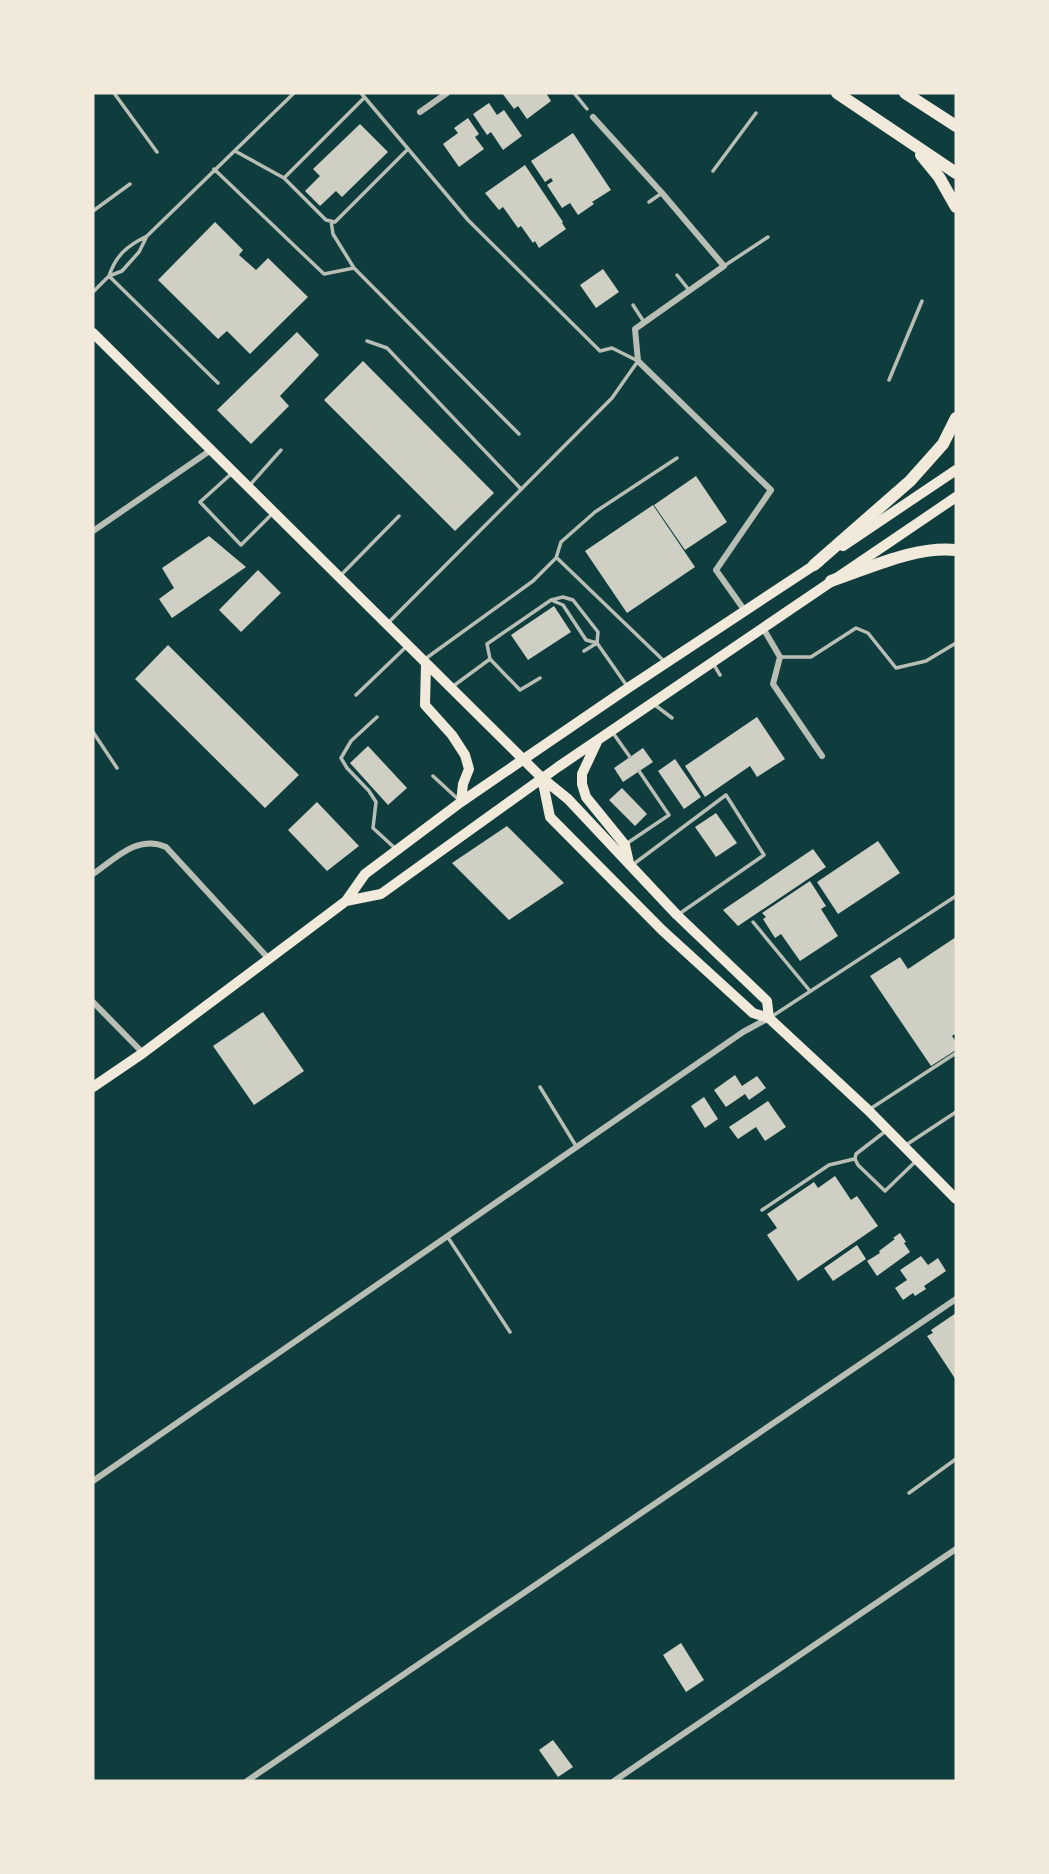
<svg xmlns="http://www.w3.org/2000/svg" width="1049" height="1874" viewBox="0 0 1049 1874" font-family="Arial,sans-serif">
	<rect width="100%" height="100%" fill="#0f3d3e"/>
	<!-- building -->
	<path fill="#cfcfc3" d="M502,93h44l5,8 -24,18 -9,-13 -4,3z
		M489,103l8,12 7,-5 18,26 -19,14 -12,-18 -4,3 -14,-21z
		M468,118l11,16 -4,3 9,12 -25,18 -16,-23 15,-11 -4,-5z
		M360,124l28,28 -46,45 -6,-6 -16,15 -15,-15 15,-15 -7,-7z
		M573,133l38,57 -19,12 2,2 -16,11 -8,-12 -8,5 -15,-23 6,-4 -2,-3 -6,4 -14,-21z
		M525,165l38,57 -1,1 4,6 -27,19 -4,-7 -2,2 -12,-17 -3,2 -15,-21 -4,3 -14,-17z
		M215,222l28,28 -4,5 17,15 12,-12 40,39 -58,57 -23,-23 -9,8 -60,-59z
		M603,269l16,23 -23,16 -16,-23z
		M297,332l22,23 -39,41 9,10 -38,38 -34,-34z
		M363,361l131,132 -39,38 -131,-131z
		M696,476l31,46 -42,28 -31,-45z
		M653,505l42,62 -68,46 -42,-62z
		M209,536l37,31 -74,51 -13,-19 15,-11 -12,-20z
		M258,570l23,23 -40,39 -22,-22z
		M554,606l17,26 -43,28 -17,-25z
		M168,645l131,130 -34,33 -130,-129z
		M757,717l28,42 -28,18 -7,-11 -45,31 -20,-31z
		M368,746l39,42 -19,17 -38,-42z
		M643,748l10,14 -30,20 -9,-14z
		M675,759l26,38 -17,12 -26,-38z
		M622,788l25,26 -12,12 -26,-26z
		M317,802l42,44 -32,25 -39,-41z
		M716,813l21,30 -21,14 -21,-30z
		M507,826l57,57 -55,37 -57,-57z
		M878,841l22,32 -62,41 -21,-32z
		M813,849l13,18 -88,59 -15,-16z
		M810,881l16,25 -5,3 17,27 -38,25 -19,-27 -6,4 -12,-19 3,-2 -4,-4z
		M956,937v96l-4,3 4,6v8l-25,16 -61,-90 30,-19 8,12z
		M263,1012l41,59 -50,34 -41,-59z
		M735,1075l7,11 15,-10 9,12 -17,12 -4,-6 -19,13 -12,-17z
		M704,1097l14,22 -13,9 -14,-22z
		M768,1101l18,26 -21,14 -9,-14 -18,12 -9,-12z
		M835,1176l16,24 6,-4 21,30 -80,55 -31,-46 10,-7 -10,-14 47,-32 4,6z
		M900,1233l6,9 -2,1 6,9 -33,24 -10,-15 13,-8 -1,-2 16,-12 -2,-1z
		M857,1245l9,14 -33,22 -9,-13z
		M921,1256l7,9 10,-7 8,13 -22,15 2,3 -11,7 -2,-3 -10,7 -8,-12 12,-8 -7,-10z
		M956,1313v67l-29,-44 6,-3 -2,-3z
		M681,1643l23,37 -18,12 -23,-37z
		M553,1740l20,27 -15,10 -19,-27z"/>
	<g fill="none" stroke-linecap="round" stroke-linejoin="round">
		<!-- service -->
		<path stroke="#b8beb3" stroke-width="3.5" d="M114,93l43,59
			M361,93l107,127 132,131 12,-3 26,13 -26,37 -224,225
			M574,93l13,16
			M235,151l49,27 80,-80
			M214,169l110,105 30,-6 165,166
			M713,171l43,-58
			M284,178l42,42 9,2 73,-73
			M649,202l13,-9
			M93,211l37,-27
			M331,221l2,13 21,34
			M724,266l44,-29
			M677,275l12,15
			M109,276c7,-21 18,-30 38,-40l147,-143
			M109,276l109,107
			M93,292l16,-16 13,-5 17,-19 7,-14
			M633,305l11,17
			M367,341l20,7 134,141
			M889,380l33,-79
			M231,474l-31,28 41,43 32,-32
			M250,485l31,-35
			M557,558l108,104
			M340,576l59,-60
			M584,651l13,-8 30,43
			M780,657h31l45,-29 12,5 28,35 30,-7 30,-18
			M425,659l108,-78 23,-23 5,-16 34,-30 82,-54
			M490,659l-3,-15 64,-44 12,-3 10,3 25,32 -1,11 -11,-3 -23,-35 -12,-5
			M714,665l6,10
			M452,687l38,-28 30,31 20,-12
			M356,695l51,-49
			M655,705l17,13
			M377,717l-26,24 -10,17 6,10 22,23 7,11 -3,26 24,22
			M93,732l24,36
			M613,733l17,24
			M433,776l27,25
			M626,844l43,-29 -30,-44
			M631,866l95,-71 38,60 -85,59
			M753,922l57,69
			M771,1017l185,-121
			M540,1087l36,59
			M870,1109l86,-56
			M887,1130l-31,24 -1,5 3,6 27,26 31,-30
			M906,1145l50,-33
			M762,1210l67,-45 25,-6
			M447,1236l63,96
			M909,1493l47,-34"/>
		<!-- minor -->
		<path stroke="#b8beb3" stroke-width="6" d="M420,112l27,-19
			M593,117l69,76 62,73 -89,63 3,32 133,129 -55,80 29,41
			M93,531l118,-81
			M763,628l17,29 -7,27 49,72
			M93,874c22,-15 45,-40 73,-27l103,112
			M93,1002l50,51
			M93,1481l650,-449 26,-14
			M247,1781l709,-482
			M614,1781l342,-232"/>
		<!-- secondary -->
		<path stroke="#f1e9da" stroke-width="10" d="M93,333l449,445 26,21 109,116 90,86 2,17
			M843,546l113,-76
			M426,664l-1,41 27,30 13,20 4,14 -6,15 -2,18
			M597,742l-15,32v10l4,13 39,48 4,18
			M542,778l8,39 112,113 91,83 16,5 99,92 88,89
			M346,901l35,-7 177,-127 398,-270
			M93,1087l50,-34 203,-152 19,-27 96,-72 167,-114 191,-126"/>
		<!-- motorway -->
		<path stroke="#f1e9da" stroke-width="12" d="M837,93l119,80
			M905,93l51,33
			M921,155l18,22 17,30
			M814,565l96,-84 33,-37 13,-26
			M831,581c39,-13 83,-35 125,-31"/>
	</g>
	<!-- border -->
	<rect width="1049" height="1874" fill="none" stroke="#f1e9da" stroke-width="189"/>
</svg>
